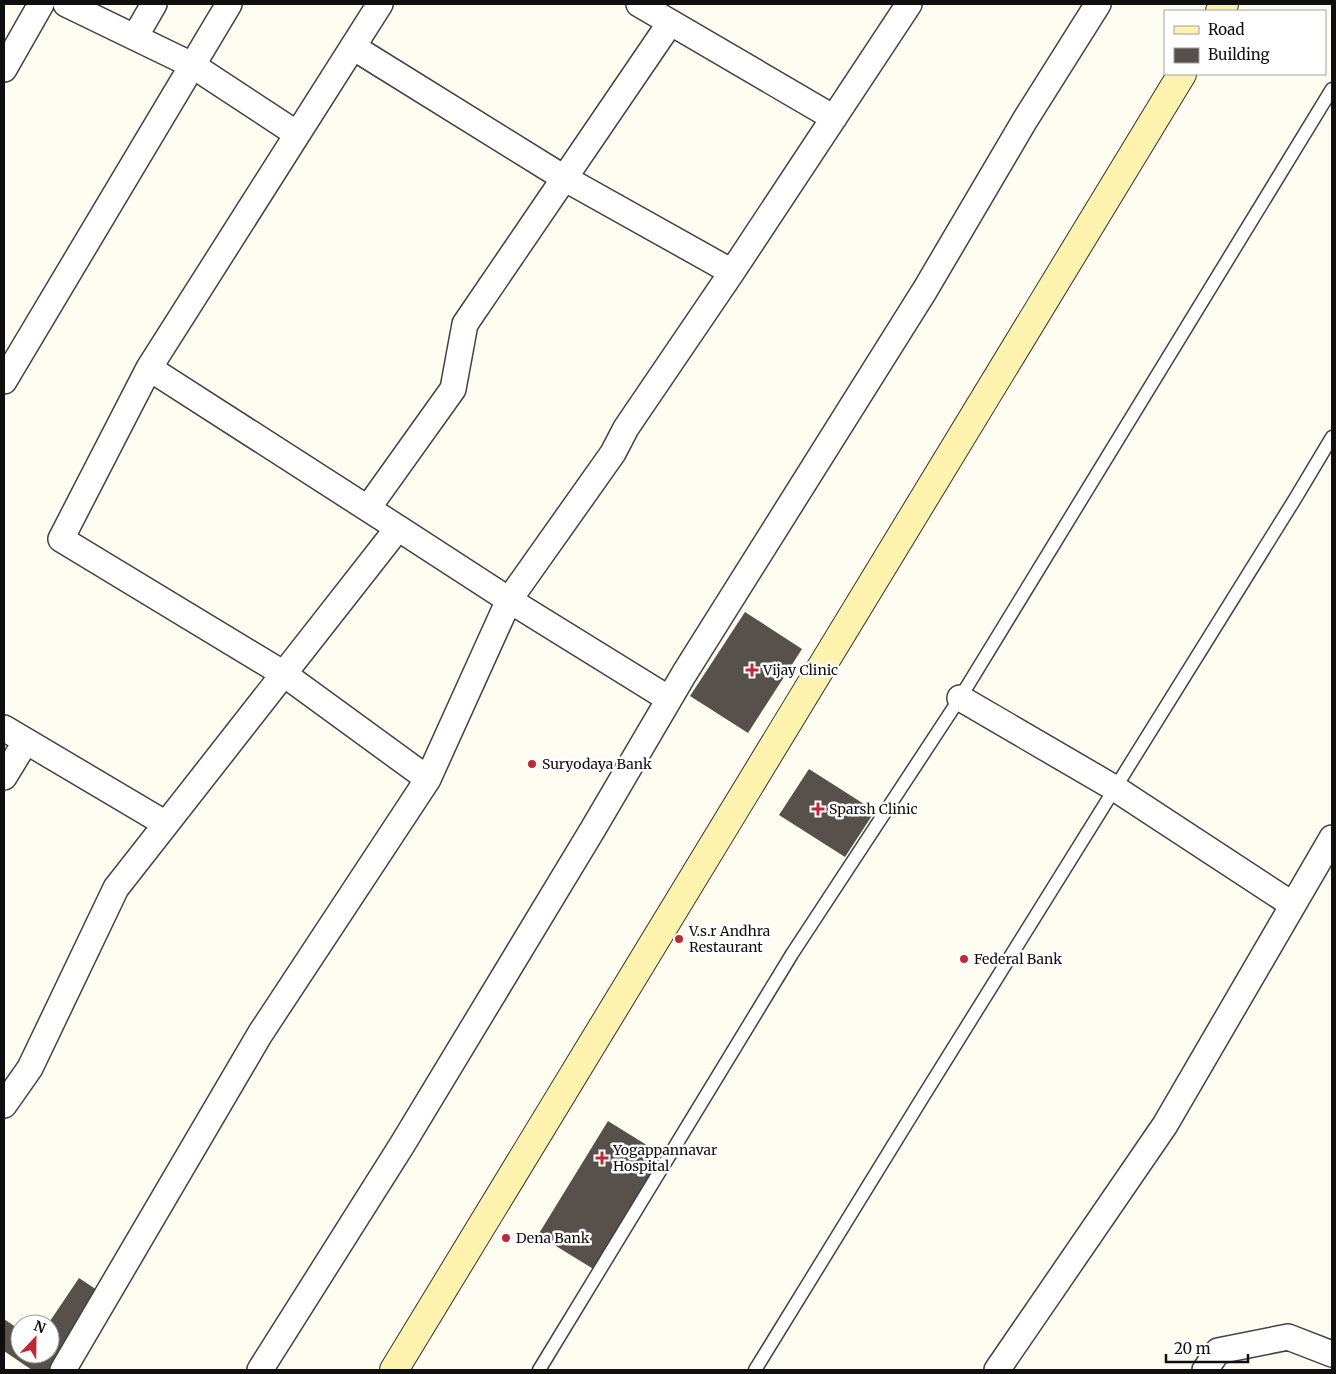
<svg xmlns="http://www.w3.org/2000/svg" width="1336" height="1374" viewBox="0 0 1336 1374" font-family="Merriweather,serif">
	<rect width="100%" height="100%" fill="#fffcf1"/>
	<!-- building -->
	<path fill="#58504b" d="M745,612l57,37 -54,84 -58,-37z
		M809,769l66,42 -30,46 -66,-42z
		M608,1121l58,36 -71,113 -57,-35z
		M79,1278l24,16 -50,76h-21l-28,-19v-32l16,11v24h30v-30h-2z"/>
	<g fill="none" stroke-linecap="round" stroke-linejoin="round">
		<defs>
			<path id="lane" d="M539,1370l253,-416 168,-256 372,-609
				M755,1370l166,-270 374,-601 37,-62"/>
			<path id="street" d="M66,4l126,61 105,69
				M380,4l-231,364 -88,171 223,135 144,105
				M639,4l195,114
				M135,37l19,-33
				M353,47l211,131 168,94
				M4,69l37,-65
				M4,381l225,-377
				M368,508l85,-119 12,-65 205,-301
				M398,528l111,72 160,99
				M960,698l156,91 177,116
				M4,728l162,96
				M4,777l22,-36
				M4,1105l26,-37 86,-180 282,-360 -249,-160
				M63,1370l197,-336 168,-255 81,-179 104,-147 13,-25 106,-156 177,-268
				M260,1370l142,-225 191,-316 91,-155 241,-384 100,-170 73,-116
				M997,1370l168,-245 167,-287
				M1205,1370l13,-19 70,-14 44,17"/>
			<path id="secondary" d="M1220,11l4,-7
				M394,1370l788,-1296"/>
		</defs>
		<!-- lane casing -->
		<use href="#lane" stroke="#424242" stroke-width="15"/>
		<!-- street casing -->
		<use href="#street" stroke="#424242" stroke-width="28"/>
		<!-- secondary casing -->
		<use href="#secondary" stroke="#313131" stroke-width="30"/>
		<!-- lane -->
		<use href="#lane" stroke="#fff" stroke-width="12"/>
		<!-- street -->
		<use href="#street" stroke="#fff" stroke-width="25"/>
		<!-- secondary -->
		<use href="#secondary" stroke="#fdf2ae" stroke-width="28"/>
	</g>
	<!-- markers -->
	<g fill="#bd2934" stroke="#fff" stroke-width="2">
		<path d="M749.5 662.5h5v5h5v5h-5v5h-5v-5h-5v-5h5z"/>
		<circle cx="532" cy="764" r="5"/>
		<path d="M815.5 801.5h5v5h5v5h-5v5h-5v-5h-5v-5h5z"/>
		<circle cx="679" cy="939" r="5"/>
		<circle cx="964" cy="959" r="5"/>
		<path d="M599.5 1150.5h5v5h5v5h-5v5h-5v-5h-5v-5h5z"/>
		<circle cx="506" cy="1238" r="5"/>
	</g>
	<g text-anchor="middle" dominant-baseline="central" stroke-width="5" stroke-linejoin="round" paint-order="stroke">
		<!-- poi labels -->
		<g font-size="14" fill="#0f0f0f" stroke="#fff" text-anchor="start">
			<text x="763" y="670">Vijay Clinic</text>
			<text x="542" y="764">Suryodaya Bank</text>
			<text x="829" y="809">Sparsh Clinic</text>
			<text x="689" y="931">V.s.r Andhra<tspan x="689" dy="16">Restaurant</tspan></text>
			<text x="974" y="959">Federal Bank</text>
			<text x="613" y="1150">Yogappannavar<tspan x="613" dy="16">Hospital</tspan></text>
			<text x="516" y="1238">Dena Bank</text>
		</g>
	</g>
	<!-- border -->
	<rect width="1336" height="1374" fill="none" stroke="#0f0f0f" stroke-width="10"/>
	<!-- legend -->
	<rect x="1164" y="10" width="162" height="65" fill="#ffffff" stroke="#9f9f9f"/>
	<rect x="1174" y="26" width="25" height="8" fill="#fdf2ae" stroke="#9f9f9f"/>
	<text x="1208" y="35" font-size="15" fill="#0f0f0f">Road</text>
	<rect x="1174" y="48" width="25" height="15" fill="#58504b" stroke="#9f9f9f"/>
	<text x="1208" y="60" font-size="15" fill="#0f0f0f">Building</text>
	<!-- north arrow -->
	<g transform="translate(35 1339) rotate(22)"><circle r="24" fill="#ffffff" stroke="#9f9f9f"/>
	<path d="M0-4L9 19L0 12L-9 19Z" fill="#bd2934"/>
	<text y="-8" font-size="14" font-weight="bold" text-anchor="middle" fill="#0f0f0f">N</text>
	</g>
	<!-- scale -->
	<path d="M1166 1354v8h82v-8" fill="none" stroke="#0f0f0f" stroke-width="2.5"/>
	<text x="1174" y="1354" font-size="15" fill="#0f0f0f" stroke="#ffffff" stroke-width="4" paint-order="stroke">20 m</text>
</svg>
